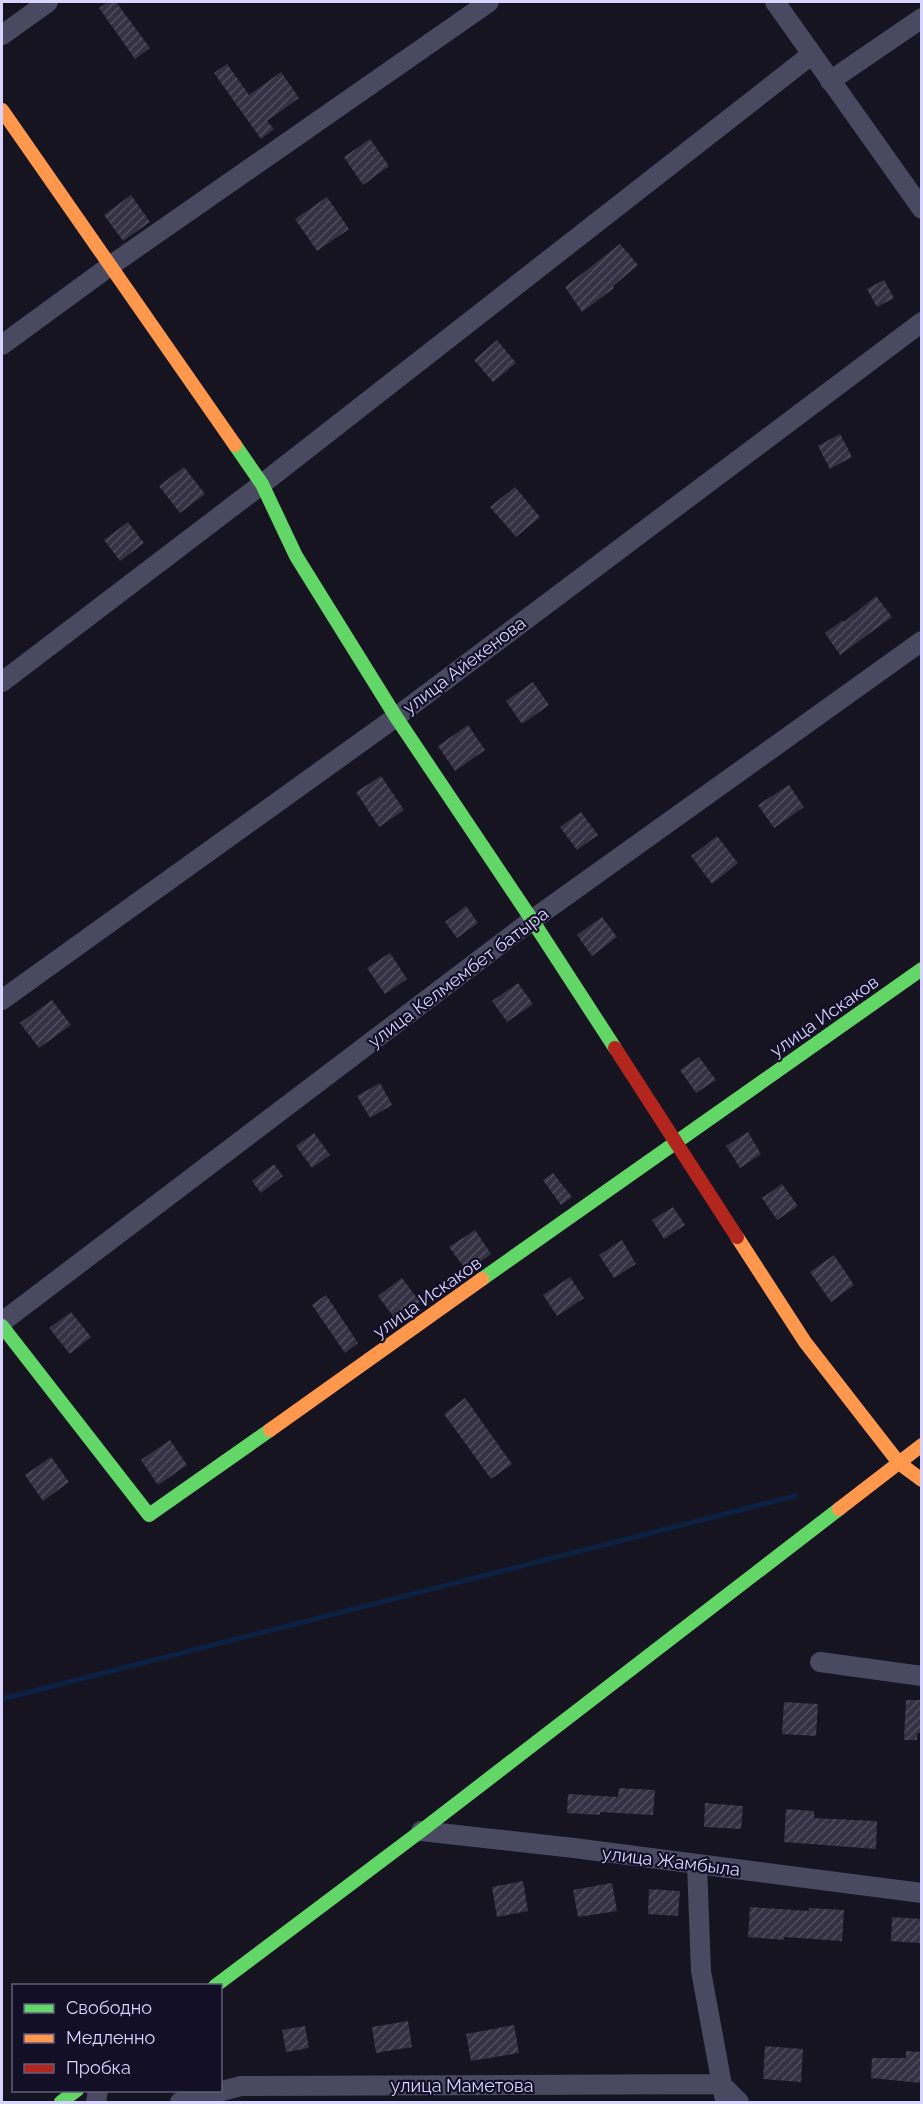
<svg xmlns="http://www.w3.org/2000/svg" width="923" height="2104" viewBox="0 0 923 2104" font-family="Raleway,sans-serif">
	<defs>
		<pattern id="building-hatch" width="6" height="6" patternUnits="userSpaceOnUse" patternTransform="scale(1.5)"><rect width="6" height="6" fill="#343243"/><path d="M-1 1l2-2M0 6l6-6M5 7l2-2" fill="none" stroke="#514f5f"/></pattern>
	</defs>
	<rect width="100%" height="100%" fill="#161421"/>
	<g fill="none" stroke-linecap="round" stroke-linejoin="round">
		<!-- stream -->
		<path stroke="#0d2144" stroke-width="5" d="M2,1699l793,-203"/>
	</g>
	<!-- building -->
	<path fill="url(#building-hatch)" d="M108,2h8l34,46 -15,11 -36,-51z
		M227,64l22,31 32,-23 18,26 -32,23 7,8 -13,10 -47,-66z
		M370,139l19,27 -26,19 -19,-28z
		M131,195l19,27 -27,19 -19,-26z
		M327,197l22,32 -32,22 -22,-32z
		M620,244l18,21 -25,21 1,2 -32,24 -17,-25z
		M884,280l10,18 -17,9 -10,-18z
		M497,340l19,23 -23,19 -19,-22z
		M840,434l12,23 -22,12 -12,-23z
		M184,467l21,27 -25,19 -21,-27z
		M515,487l25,30 -24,20 -26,-30z
		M128,522l16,21 -24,18 -16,-21z
		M876,596l16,21 -52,38 -15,-22 18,-13 1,2z
		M533,682l16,23 -27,19 -16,-23z
		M468,725l17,25 -30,21 -17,-25z
		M381,776l23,34 -25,17 -23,-35z
		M789,785l15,22 -30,21 -16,-23z
		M581,812l17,23 -21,15 -17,-23z
		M717,836l21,27 -26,21 -21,-28z
		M466,906l12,17 -21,15 -12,-16z
		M602,917l15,20 -25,19 -15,-21z
		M390,953l17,26 -22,15 -18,-26z
		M518,983l15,21 -26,18 -15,-21z
		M52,1000l19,25 -32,23 -19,-25z
		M699,1057l17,23 -20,13 -16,-23z
		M380,1083l12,22 -22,13 -13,-22z
		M748,1132l13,22 -21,14 -14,-22z
		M314,1133l16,22 -18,13 -16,-22z
		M274,1164l9,12 -22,17 -9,-12z
		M553,1173l19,24 -11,8 -18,-25z
		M782,1184l16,22 -21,14 -15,-22z
		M673,1207l12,18 -21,14 -12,-19z
		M475,1230l16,24 -24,17 -18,-24z
		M622,1240l14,24 -22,14 -15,-23z
		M834,1255l20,30 -23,17 -21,-30z
		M570,1277l14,21 -27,18 -14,-21z
		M402,1278l18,24 -24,18 -18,-24z
		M326,1295l32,48 -13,10 -33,-48z
		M71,1312l20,25 -21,17 -21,-26z
		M465,1398l47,66 -21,15 -47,-65z
		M170,1440l17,25 -29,20 -17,-25z
		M51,1457l18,25 -26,19 -18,-26z
		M906,1700h15v33h-4v7h-13z
		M784,1702l34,2 -2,32 -34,-2z
		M619,1788l36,2 -2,25 -53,-3v3l-33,-2 1,-19 50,3z
		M705,1803l38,3 -2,23 -37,-2z
		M786,1809l28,2v7l63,3 -1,28 -92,-7z
		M523,1881l5,30 -31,6 -5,-30z
		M612,1883l5,28 -39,6 -5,-27z
		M649,1889l31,2 -2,25 -30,-2z
		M750,1907l59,4v-3l35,2 -2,31 -58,-4v3l-36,-3z
		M892,1917l29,2 -1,24 -29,-2z
		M408,2021l4,26 -36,6 -4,-26z
		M514,2025l5,28 -48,8 -5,-27z
		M305,2026l4,22 -23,4 -4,-22z
		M765,2046l38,3 -2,33 -38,-3z
		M906,2051l15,1v31l-50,-5 1,-20h34z"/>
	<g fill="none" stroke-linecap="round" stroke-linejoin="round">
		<!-- street -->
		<path stroke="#4a4962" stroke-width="20" d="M775,2l147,207
			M2,35l46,-33
			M830,81l92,-63
			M2,345l108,-79 379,-264
			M2,682l260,-198 549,-429
			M2,1000l394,-283 526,-395
			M2,1322l530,-402 390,-279
			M820,1662l102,14
			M421,1831l153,17 348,45
			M697,1864l4,107 23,125
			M96,2102l2,-12
			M180,2102l61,-16 480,-2 18,18"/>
		<!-- fast -->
		<path stroke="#63d668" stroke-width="14" d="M235,445l27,39 34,72 100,161 136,203 83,128
			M482,1279l440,-310
			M2,1326l147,189 121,-85
			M215,1986l206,-155 418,-322
			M61,2102l16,-12"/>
		<!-- slow -->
		<path stroke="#ff974d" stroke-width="14" d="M2,110l233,335
			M737,1237l68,105 94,121 23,17
			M270,1430l212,-151
			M839,1509l83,-64"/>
		<!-- jam -->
		<path stroke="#b3261e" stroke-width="14" d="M615,1048l122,189"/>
	</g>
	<g text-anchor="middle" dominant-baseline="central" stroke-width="4.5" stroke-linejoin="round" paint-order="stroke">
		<!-- street labels -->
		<g font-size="18" fill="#d9d4ff" stroke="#130f26">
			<text transform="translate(464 665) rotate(-37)">улица Айекенова</text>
			<text transform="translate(458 977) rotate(-37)">улица Келмембет батыра</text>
			<text transform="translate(824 1016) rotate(-35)">улица Искаков</text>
			<text transform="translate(427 1297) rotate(-35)">улица Искаков</text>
			<text transform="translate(671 1861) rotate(7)">улица Жамбыла</text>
			<text x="462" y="2085">улица Маметова</text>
		</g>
	</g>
	<!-- border -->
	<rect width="923" height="2104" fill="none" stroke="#d9d4ff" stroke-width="6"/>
	<!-- legend -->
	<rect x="12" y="1984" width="210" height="108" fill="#130f26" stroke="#625e7d" stroke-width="1.5"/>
	<rect x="24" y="2004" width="30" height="9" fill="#63d668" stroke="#625e7d" stroke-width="1.5"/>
	<text x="66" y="2014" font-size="18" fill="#d9d4ff">Свободно</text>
	<rect x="24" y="2034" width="30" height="9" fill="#ff974d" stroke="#625e7d" stroke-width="1.5"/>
	<text x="66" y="2044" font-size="18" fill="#d9d4ff">Медленно</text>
	<rect x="24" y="2064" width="30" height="9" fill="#b3261e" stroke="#625e7d" stroke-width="1.5"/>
	<text x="66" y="2074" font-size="18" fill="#d9d4ff">Пробка</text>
</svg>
